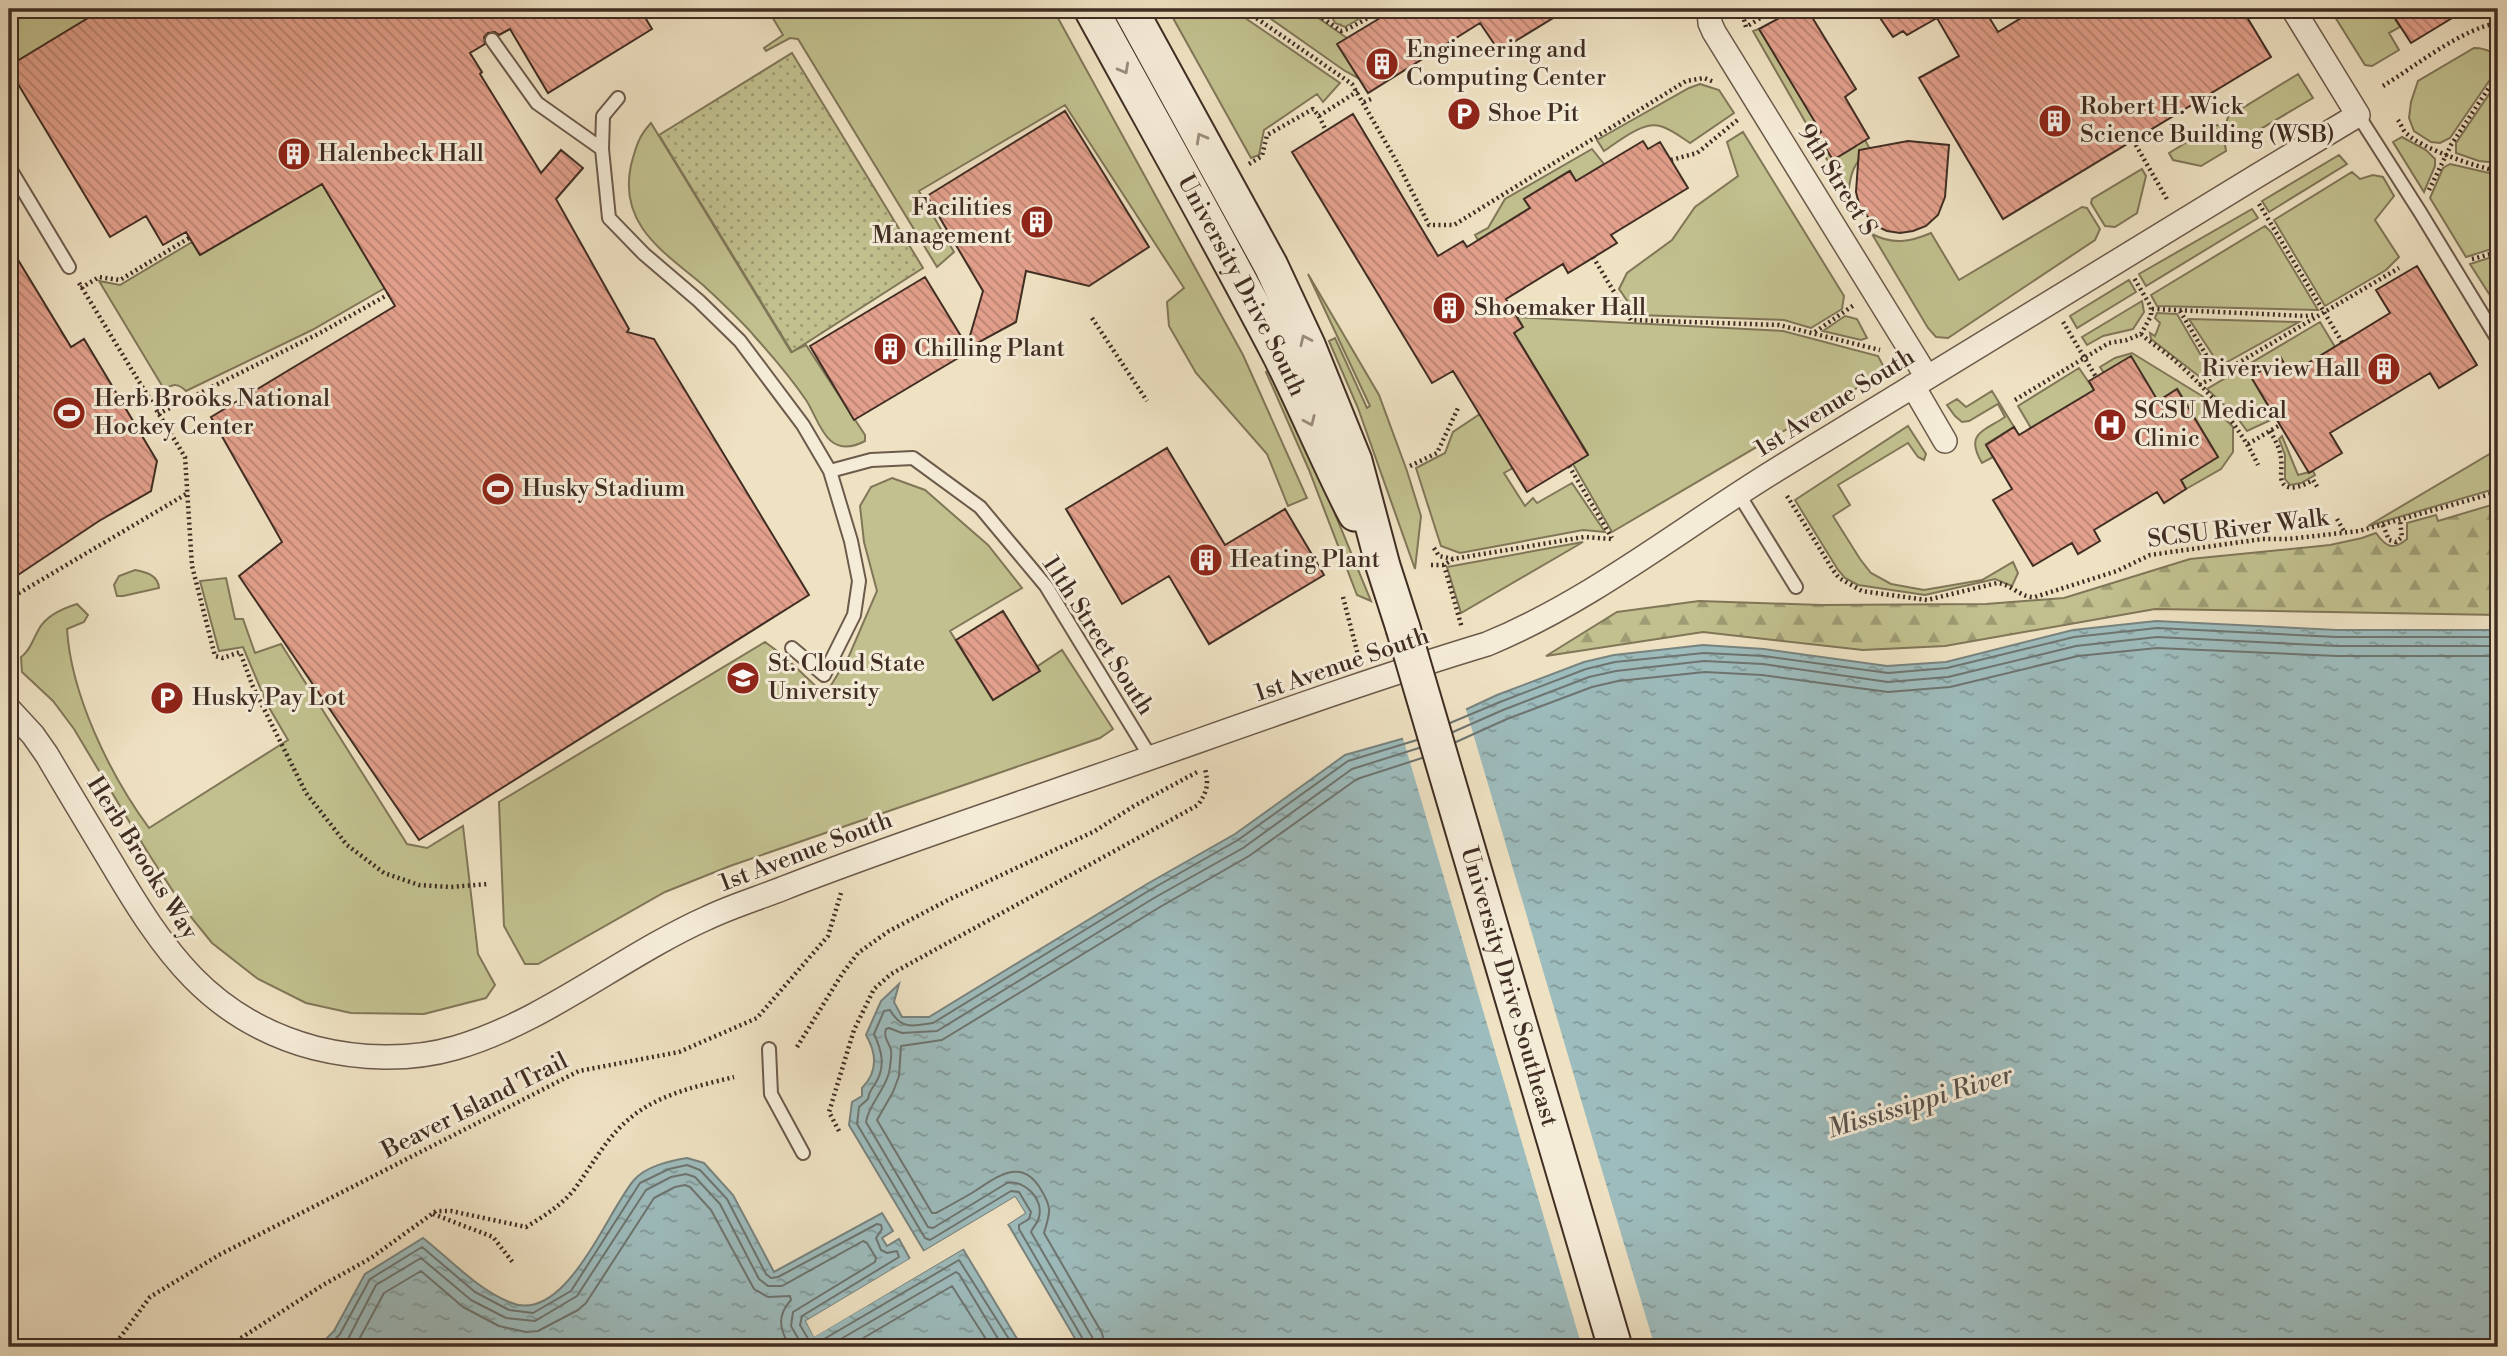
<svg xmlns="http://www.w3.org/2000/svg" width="2507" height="1356" viewBox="0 0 2507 1356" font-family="'Libre Bodoni',serif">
	<defs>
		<pattern id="forest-firs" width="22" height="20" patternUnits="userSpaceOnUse" patternTransform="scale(1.75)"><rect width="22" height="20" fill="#c1c08e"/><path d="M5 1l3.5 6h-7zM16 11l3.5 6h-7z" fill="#9e9c74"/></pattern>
		<pattern id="park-dots" width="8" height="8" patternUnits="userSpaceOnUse" patternTransform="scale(1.75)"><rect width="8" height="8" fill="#c1c08e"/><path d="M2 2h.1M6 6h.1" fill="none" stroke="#9e9c74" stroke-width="1.8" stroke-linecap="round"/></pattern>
		<pattern id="water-ripples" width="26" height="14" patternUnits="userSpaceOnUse" patternTransform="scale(1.75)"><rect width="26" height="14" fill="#9dbcbd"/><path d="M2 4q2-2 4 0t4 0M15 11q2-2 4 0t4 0" fill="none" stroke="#819999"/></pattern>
		<pattern id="building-back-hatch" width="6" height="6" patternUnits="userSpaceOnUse" patternTransform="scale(1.75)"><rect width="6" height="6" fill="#e3a08c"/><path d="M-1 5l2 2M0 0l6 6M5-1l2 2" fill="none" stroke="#b98372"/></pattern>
	</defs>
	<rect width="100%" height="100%" fill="#efe2c3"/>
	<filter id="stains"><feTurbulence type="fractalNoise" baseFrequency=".00286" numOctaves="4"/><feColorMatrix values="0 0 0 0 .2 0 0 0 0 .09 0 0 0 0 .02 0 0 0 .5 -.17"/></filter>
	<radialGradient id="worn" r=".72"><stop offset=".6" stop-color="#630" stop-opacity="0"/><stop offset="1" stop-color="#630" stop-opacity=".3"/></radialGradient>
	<!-- green -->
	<path fill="#c1c08e" stroke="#807658" stroke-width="2" d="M9,9h94l-94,57z
		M784,9h269l190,346 64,143 -19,8 -21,-52 -71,-81 -27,-47 -2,-24 17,-14 -119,-183 -146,86 35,61 -17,15 -139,-228 -8,-1 -24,13 -2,-3 19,-13 -12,-20z
		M1168,9h64l108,74 -17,19 -6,-8 -53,36 -5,25 -8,3z
		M1257,9h27l11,4 14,-1 8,5 30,21 11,40 -13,-7z
		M2330,9h59l11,18 -11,6 10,17 -27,16 -7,-1z
		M1759,29l51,84 29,7 -22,14 16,26 22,-13 7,-12 8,14c-17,13 -20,26 -22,47l-95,-165z
		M2474,48c13,0 24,5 24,20l-48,70 -10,5 -9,-1 -17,-11 -5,-13 2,-16 7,-21z
		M2298,74l15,24 -66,39 -21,-13 2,-7z
		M2498,81v82l-19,-2 -23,-8v-10z
		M1700,84l19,6 15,23 -44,30c-9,-6 -19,-14 -30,-17 -18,-5 -42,16 -56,25l-7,-11 92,-52z
		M651,123l140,229 15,-7 59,90v6c-11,6 -23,9 -34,0 -11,-9 -17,-29 -25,-41 -15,-22 -32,-42 -50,-62 -16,-19 -35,-36 -53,-53 -39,-33 -85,-60 -72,-120 5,-18 7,-28 20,-42z
		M2215,125l7,1 4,25 -25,15 -28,-6 -4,-7z
		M1743,132l101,164 -2,13 -31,19 -27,-8 -147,-5 -18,-26 8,-16 45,-33 23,-33 43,-31 -11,-34z
		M2402,137l24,13 9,9v7l-11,26 -31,-50z
		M1592,149l12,15 -28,17 -7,-10 -45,28 6,9 -52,32 -3,-5 13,-7 17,-29z
		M2339,155l8,9 -78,48 -7,-11z
		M2450,164l48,11v72l-32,10 -36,-59 13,-30z
		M2142,169l4,7 -9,37 -22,14 -10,-1 -14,-23 1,-4z
		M2352,172l8,7 13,-4 10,2 11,19 -19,24 24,37 -13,13 -61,36 -51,-86z
		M322,184l63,104 -73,42 -126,61c-8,-8 -12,-7 -22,-2l-65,-108 21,4 72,-43 8,13z
		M2082,207l5,1 13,21 -5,11 -147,98 -12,-1 -8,-9 -56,-94c21,11 38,8 59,-1l28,47z
		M2252,209l6,9 -112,68 -7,-12z
		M2265,226l6,6 47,78 -161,-4 -6,-11z
		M2498,255v38l-7,4 -21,-33z
		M1308,274l71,121 28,76 14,45 -6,53 -57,-161 -29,-67 6,-3 32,70 3,-2z
		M2129,280l7,12 -59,36 -7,-12z
		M2142,301l2,11 -11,17 -30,7 -16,9 -5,-8z
		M2157,313l20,1 33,57 -10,6 -49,-38 -1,-6 5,3 5,-13 -5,-5z
		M1845,316l12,3 10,19 -6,2 -38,-9z
		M1516,317l267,14 95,25 8,15 -274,161 -39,-68 15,-10 -74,-121z
		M2189,319l110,3 -79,44z
		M2320,322l15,25 -45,27 -9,-15 -30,17 24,42 -28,13 -11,-15 -29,-27z
		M2132,353l70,43 31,31v25l-12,17 -35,20 -5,-9 37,-23 -40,-67 -20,11 -54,-28 -4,-6 15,-9z
		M2079,368l15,22 -63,38 -13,-22z
		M1271,370l36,76 64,155 -14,-6 -48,-125 -43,-98z
		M1992,391l22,36 -28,17 7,13 -11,6c-17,-29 0,-31 23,-46l-7,-13 -29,17 -7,1 -7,-6 -8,-11 10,-6 9,8z
		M1480,414l33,54 -9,5 21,33 8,-8 4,5 35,-20 33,49 -22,-2 -123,23 -19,-7 -25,-78 29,-15 8,-21z
		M1908,426l18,28 -2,6 -6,-3 -10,-14 -70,42 12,20 -17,11 27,43 11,14 20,11 33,6 58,-10 31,-18 5,11 -6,13 -17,-7 -70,16 -67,-10 -13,-7 -7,-8 -43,-70z
		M2282,436l16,39 15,-4 2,4 -14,8 -11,2 -5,-6v-24l-6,-16z
		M2498,449v39l-130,38z
		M892,478l33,12 63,55 34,43 -72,43 41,66 71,-47 51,79 -13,9 -370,128 -65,26 -127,72h-13l-21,-38 -5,-124 266,-160 20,15 40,38 24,-39 28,-65 -13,-49 -4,-36 11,-19z
		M1583,542l-122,71 -14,-46z
		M135,570c11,2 23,5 24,18l-36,8h-6l-3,-11 5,-9z
		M226,578l9,41h8l12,34 26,-9 126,200 20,4 36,-22 15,128 17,31 -9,13 -62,16 -73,-1 -45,-10 -48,-24 -46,-36 -26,-32 -38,-58 -74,-124 -21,-28 -31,-29 -1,-15c9,-6 12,-18 18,-28 7,-13 25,-21 38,-25l11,11 -4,7 -17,7c4,66 43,146 82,199l139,-88 -21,-36 -24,-57 -24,4 -19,-70z"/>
	<!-- forest -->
	<path fill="url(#forest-firs)" stroke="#807658" stroke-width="2" d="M2498,503v112l-343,-6 -210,37 -82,4 -160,-18 -157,24 71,-44 82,-11 122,4 165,-1 78,-6 126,-39 140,-14 32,-7 14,-5c10,14 17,18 31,6v-16l29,-8 2,6z"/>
	<!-- park -->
	<path fill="url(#park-dots)" stroke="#807658" stroke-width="2" d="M1328,9h48l-31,18 -10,-4z
		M792,53l131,215 -131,84 -133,-217z"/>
	<!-- water -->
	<path fill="url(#water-ripples)" stroke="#78837f" stroke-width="2" d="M2156,621l181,9h161v714l-24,3h-1394l-72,-123 17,-11 -10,-16 -91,54 -75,-126 3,-23 10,-6v-8c16,-16 15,-34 4,-53l15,-34 18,-17 -5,18 8,15h27l218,-133 88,-50 110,-79 60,-17 92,-43 87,-33 30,-7 89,-10 61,4 123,17 59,-4 127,-32z
		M687,1158l17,5 29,32 41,77 108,-59 11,18 -11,7 5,8 12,-7 11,20 -104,62 8,15 149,-87 59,98h-704l16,-16 31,-57 58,-36c28,22 53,50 86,64 56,25 97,-89 125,-122 12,-14 36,-19 53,-22z"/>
	<!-- pier -->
	<path fill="#efe2c3" d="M1465,706l130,441 60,200h-73l-180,-612z
		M1015,1197l10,16 -17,11 -3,1v-4l15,-9 -6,-10 -88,52 -5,-1z
		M961,1246l5,1 -152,90 -8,-16 107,-64 -1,5 -102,61 5,9z"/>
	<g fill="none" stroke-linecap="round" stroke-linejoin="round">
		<!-- shore -->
		<path stroke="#6e7470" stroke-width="2" d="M1450,723l50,-21 86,-33 29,-7 89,-9 60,3 124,17 59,-5 127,-31 83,-9 180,9h161
			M1453,732l50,-22 86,-33 27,-6 88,-10 59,3 125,18 60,-5 128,-31 81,-9 180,9h161
			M1456,742l51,-23 85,-32 26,-6 87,-9 57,3 126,17 62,-5 128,-31 79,-8 180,8h161
			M328,1347l12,-13 30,-55 52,-32 53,45 34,18 24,3 38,-22 69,-108 29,-14 18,-4 13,5 27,29 39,75 5,4 7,-1 99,-53 4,1 1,4 -6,9 5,12 6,3 10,-2 2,6 -97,59 -2,9 10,17h9l140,-82 55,87
			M340,1347l8,-8 28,-54 45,-27 50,42 35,18 29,3 42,-25 69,-106 25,-13 15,-3 9,3 25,27 39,75 9,7h14l81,-45 4,2 9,15 -1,4 -82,50 -2,14 12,21
			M355,1347l29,-54 37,-22 42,36 36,19 27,6 12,-1 40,-21 8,-7 68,-105 21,-11 10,-2 5,2 21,23 43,79 14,8 22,-1 1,4c-15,16 -11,30 -1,47
			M827,1347l129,-75 3,2 44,73
			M848,1347l104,-61 39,61
			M1085,1347l-1,-6 -65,-112v-4l10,-6 2,-7 -12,-20 -8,-1 -81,49 -5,-2 -68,-114 2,-17 9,-8c1,-8 3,-9 7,-15 11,-17 7,-33 -1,-50l10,-23 6,-1c11,19 21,17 43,13l217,-133 88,-50 110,-79 69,-21
			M1094,1347l-2,-10 -61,-105c2,-5 7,-9 8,-15 5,-18 -15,-38 -32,-34l-74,45 -5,-1 -62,-105c2,-16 18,-31 23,-49 1,-7 3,-16 2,-23 -2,-8 -8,-12 -5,-21l3,-1 13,5 35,-2 217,-133 89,-50 109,-79 67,-21
			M1105,1347l-3,-14 -58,-100c6,-21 9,-24 -4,-45 -19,-31 -43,-11 -65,3 -13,8 -26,15 -39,22h-4l-55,-93 16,-28 6,-16 2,-30 41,-6 218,-133 89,-51 108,-77 65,-21"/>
	</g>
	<!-- building -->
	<path fill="url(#building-back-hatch)" stroke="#402d23" stroke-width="2" d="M103,9h537l12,20 -104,64 -38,-64 -11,6 -4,-3 -7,1 -4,4 1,7 -15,9 12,19 -2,2 61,99 20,-23 22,18 -27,31 73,130 -2,3 27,7 155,256 -390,245 -180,-264 43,-34 -71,-125 184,-111 -73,-122 -122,71 -14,-23 -23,13 -17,-29 -36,21 -101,-168v-3z
		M1395,9h173l-69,42 -19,-28 -112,70 -31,-49z
		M1796,9h11l49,80 -11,8 24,41 -36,22 -16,-26 4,-2 -62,-103z
		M1874,9h110l14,23 38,-23h206l29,48 -268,162 -84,-141 40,-22 -22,-38 -30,17 -4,-4 -10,6z
		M2389,9h78l-56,34z
		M1065,111l84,136 -60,39 -63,-15 -10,51 -48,26 2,3 -116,69 -44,-74 115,-69 42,69 16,-55 -56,-95z
		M1353,114l85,142 25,-15 4,6 63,-39 -6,-9 46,-28 6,10 67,-40 5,8 12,-7 28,46 -77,47 6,8 -49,30 -5,-9 -57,35 17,28 -9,6 74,122 -61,37 -74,-121 -21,12 -140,-231z
		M1908,141l41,4 -4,52 -7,18 -12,11 -13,5 -13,2 -13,-2 -11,-5 -16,-18 -4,-16 3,-42z
		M9,245l62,102 13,-8 73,122 -6,30 -52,30 -90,60z
		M2417,266l60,99 -38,23 -9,-15 -100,60 12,20 -33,20 -58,-96 30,-19 9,16 100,-61 -14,-23z
		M2131,356l27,45 19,-12 41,68 -37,23 5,9 -22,14 -7,-11 -63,38 6,11 -22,13 -6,-11 -39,23 -40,-66 19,-11 -26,-44 28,-18 5,8 75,-45 -5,-9z
		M1167,448l58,97 60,-36 39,66 -115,69 -40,-68 -47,28 -56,-95z
		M1003,611l37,60 -47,29 -37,-60z"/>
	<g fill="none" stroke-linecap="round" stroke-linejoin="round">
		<defs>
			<path id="lane" d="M492,40l45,63 65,46
				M618,98l-15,18 -1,33 7,69 35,36 55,47 41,40 63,84 27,46 21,70 8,40 -5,34 -30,60 -32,-27
				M2358,115l62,97 78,128
				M9,167l60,100
				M830,471l41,-11 42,-2 67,49 66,79 105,172
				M1738,493l58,94
				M769,1049l2,45 32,59"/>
			<path id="street" d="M1709,9l1,14 4,9 213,345
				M1913,386l32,55
				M9,709l24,26 14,20c21,36 43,72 64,107 52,88 98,158 204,186 44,11 95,13 140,0 90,-26 167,-92 252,-130 25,-12 52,-20 77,-30 97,-38 194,-70 291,-104 137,-47 273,-98 412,-140 104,-43 193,-115 289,-174 193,-119 387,-238 582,-355l-65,-106"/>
			<g id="secondary">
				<path id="s1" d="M1091,9c63,115 128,230 189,347 26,52 48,106 75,158"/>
				<path d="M1130,9l141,257 37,79 47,116 28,105 20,62"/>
			</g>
		</defs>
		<!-- lane casing -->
		<use href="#lane" stroke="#6c5a4b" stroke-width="16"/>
		<!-- street casing -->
		<use href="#street" stroke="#6c5a4b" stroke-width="26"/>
		<!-- secondary casing -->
		<use href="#secondary" stroke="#402d23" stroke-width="37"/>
		<!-- path -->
		<path stroke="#402d23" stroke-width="4.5" stroke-dasharray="2 3.5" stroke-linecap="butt" d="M655,9l2,3 6,-3
			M1243,9l109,75 46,80 31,61h25l232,-144 18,-3 10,4
			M1292,9l19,1 30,21 7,-2 36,-20
			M1741,9l5,18 29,-18
			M2383,86c31,-19 80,-58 115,-63
			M1364,102l7,-3
			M1319,116l7,15
			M2398,120c3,4 5,11 9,14 16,15 69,33 91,37
			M2133,140l35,61
			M1671,160l26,-7 43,-35
			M1249,164l13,-8 5,-21 46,-26 6,7 39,-25
			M2429,190l22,-45 47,-71
			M2259,204l83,138
			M1593,257l38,63 148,5 101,25
			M2472,259l26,-7
			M79,283l106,174 7,109 23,90 8,2 17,-6 13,35 53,106 41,52 37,28 35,12 31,2 38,-3
			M81,288l18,-11 21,3 69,-42
			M2152,309l153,7 8,-1
			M2180,311l38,64 -19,10
			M1092,318l55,83
			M2063,322l33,55
			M1815,332l39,-27
			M2141,334c10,9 21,16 31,24 34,30 67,66 86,107
			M2218,375l181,-107
			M2015,400l94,-57 18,-3 14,-6 10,-18v-9l-17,-29
			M158,414l162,-81 69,-39
			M2270,431c5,9 10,17 11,27 1,6 0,12 0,18 1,19 22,10 32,4l5,8
			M2248,444l32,-19
			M1410,466l27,-13 22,-47
			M1569,466l43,72
			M1787,496l46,74 6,8 23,13 65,9 70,-17c15,1 23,15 38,14l82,-26 33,-16 112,-16h26l71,-8 139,-39
			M2337,519l8,14
			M2383,525l6,15 7,2 6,-5 -2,-17
			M1434,548l5,8 14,3 131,-22 28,2
			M1431,565h13l9,-6
			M1444,565l18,63
			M1343,597l15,58
			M9,599l179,-106
			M797,1047l45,-73 16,-21 31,-22 59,-31 147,-69 39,-25 65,-35
			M839,1131l-10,-19 25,-82 20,-41 17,-15 307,-169c9,-13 11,-21 7,-36
			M433,1214l60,23 21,27
			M113,1347l37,-50 69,-42 360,-184 100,-19 78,-34 71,-82 13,-43
			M227,1347l96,-62 48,-27 65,-47h15l75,16c17,-10 34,-21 47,-36 19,-25 32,-52 56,-72 29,-25 69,-33 105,-42"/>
		<!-- lane -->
		<use href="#lane" stroke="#f5ecd8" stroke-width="12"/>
		<!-- street -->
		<use href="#street" stroke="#f5ecd8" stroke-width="23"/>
		<!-- secondary -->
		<use href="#secondary" stroke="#f5ecd8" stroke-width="33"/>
		<defs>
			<g id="secondary-bridge">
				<path id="s2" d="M1403,628l212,719"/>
			</g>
		</defs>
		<!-- secondary-bridge casing -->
		<use href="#secondary-bridge" stroke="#402d23" stroke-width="37" stroke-linecap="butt"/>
		<!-- secondary-bridge -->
		<use href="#secondary-bridge" stroke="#f5ecd8" stroke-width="33"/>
	</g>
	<!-- one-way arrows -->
	<defs><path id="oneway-chevron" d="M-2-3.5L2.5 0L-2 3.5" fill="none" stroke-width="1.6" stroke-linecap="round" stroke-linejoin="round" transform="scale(1.75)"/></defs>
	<g stroke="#9a8c7e">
		<use href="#oneway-chevron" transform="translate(1124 69) rotate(61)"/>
		<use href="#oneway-chevron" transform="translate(1201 138) rotate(-119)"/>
		<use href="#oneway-chevron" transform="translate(1305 340) rotate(-115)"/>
		<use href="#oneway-chevron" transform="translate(1310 421) rotate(66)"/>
	</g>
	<!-- icons -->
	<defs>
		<symbol id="building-disc" viewBox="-11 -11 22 22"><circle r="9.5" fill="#8f2418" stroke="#f5ecd8"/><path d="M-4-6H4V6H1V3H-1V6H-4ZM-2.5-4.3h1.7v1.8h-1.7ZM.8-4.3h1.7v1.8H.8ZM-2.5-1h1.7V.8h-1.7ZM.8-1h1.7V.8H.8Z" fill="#fff"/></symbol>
		<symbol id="parking-disc" viewBox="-11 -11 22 22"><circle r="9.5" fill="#8f2418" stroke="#f5ecd8"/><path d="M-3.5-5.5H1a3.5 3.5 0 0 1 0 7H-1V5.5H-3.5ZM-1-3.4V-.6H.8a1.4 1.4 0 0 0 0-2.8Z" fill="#fff"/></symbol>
		<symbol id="stadium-disc" viewBox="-11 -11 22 22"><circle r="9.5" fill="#8f2418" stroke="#f5ecd8"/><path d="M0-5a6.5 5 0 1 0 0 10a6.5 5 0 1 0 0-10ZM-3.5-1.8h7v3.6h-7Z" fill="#fff"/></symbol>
		<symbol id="hospital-disc" viewBox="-11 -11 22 22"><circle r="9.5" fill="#8f2418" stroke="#f5ecd8"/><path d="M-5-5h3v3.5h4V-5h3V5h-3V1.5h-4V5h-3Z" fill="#fff"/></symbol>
		<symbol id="university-disc" viewBox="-11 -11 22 22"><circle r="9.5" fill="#8f2418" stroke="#f5ecd8"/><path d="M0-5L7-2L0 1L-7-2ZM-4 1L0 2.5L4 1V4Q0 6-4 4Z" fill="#fff"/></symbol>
	</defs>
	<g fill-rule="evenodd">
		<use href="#building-disc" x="1363" y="45" width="38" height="38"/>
		<use href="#parking-disc" x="1445" y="95" width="38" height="38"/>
		<use href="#building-disc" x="2036" y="102" width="38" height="38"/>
		<use href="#building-disc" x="275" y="135" width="38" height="38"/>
		<use href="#building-disc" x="1018" y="203" width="38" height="38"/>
		<use href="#building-disc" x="1430" y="289" width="38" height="38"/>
		<use href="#building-disc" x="871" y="330" width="38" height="38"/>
		<use href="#building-disc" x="2365" y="350" width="38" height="38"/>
		<use href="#stadium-disc" x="50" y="394" width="38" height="38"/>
		<use href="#hospital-disc" x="2091" y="406" width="38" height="38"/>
		<use href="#stadium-disc" x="479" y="470" width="38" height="38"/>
		<use href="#building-disc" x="1187" y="541" width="38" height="38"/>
		<use href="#university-disc" x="724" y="659" width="38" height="38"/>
		<use href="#parking-disc" x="148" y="679" width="38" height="38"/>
	</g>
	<g text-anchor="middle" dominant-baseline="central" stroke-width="6" stroke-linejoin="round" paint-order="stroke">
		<!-- poi labels -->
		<g font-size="24" fill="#402d23" stroke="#f5ecd8" text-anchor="start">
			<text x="1406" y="50">Engineering and<tspan x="1406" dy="28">Computing Center</tspan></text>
			<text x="2080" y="107">Robert H. Wick<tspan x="2080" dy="28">Science Building (WSB)</tspan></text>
			<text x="1488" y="114">Shoe Pit</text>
			<text x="318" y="154">Halenbeck Hall</text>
			<text x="1012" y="208" text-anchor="end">Facilities<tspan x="1012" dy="28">Management</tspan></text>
			<text x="1474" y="308">Shoemaker Hall</text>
			<text x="914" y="349">Chilling Plant</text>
			<text x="2360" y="369" text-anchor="end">Riverview Hall</text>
			<text x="94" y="399">Herb Brooks National<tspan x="94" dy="28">Hockey Center</tspan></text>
			<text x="2134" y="411">SCSU Medical<tspan x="2134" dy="28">Clinic</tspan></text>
			<text x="522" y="489">Husky Stadium</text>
			<text x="1230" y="560">Heating Plant</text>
			<text x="768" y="664">St. Cloud State<tspan x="768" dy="28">University</tspan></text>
			<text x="192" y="698">Husky Pay Lot</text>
		</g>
		<!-- street labels -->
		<g font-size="24" fill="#402d23" stroke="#f5ecd8">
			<text transform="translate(1837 180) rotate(58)">9th Street S</text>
			<text stroke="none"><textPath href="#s1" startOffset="315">University Drive South</textPath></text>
			<text transform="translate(1835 403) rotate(-32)">1st Avenue South</text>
			<text transform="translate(2238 529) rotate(-7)">SCSU River Walk</text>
			<text transform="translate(1098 636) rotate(57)">11th Street South</text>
			<text transform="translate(1342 665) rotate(-19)">1st Avenue South</text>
			<text transform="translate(806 852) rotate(-21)">1st Avenue South</text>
			<text transform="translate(142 858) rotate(58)">Herb Brooks Way</text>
			<text stroke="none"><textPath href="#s2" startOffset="374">University Drive Southeast</textPath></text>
			<text transform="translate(475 1106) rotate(-27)">Beaver Island Trail</text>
		</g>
		<!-- water labels -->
		<g font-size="26" font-style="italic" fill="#57514a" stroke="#f5ecd8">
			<text transform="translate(1920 1102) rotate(-17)">Mississippi River</text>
		</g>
	</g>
	<!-- margin -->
	<rect width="2507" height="1356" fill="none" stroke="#efe2c3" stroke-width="35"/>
	<rect x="10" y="10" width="2486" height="1335" fill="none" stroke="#402d23" stroke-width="3.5"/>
	<rect x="18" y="18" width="2472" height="1321" fill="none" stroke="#402d23" stroke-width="2"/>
	<rect width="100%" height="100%" filter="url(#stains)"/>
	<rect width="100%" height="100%" fill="url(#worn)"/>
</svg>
